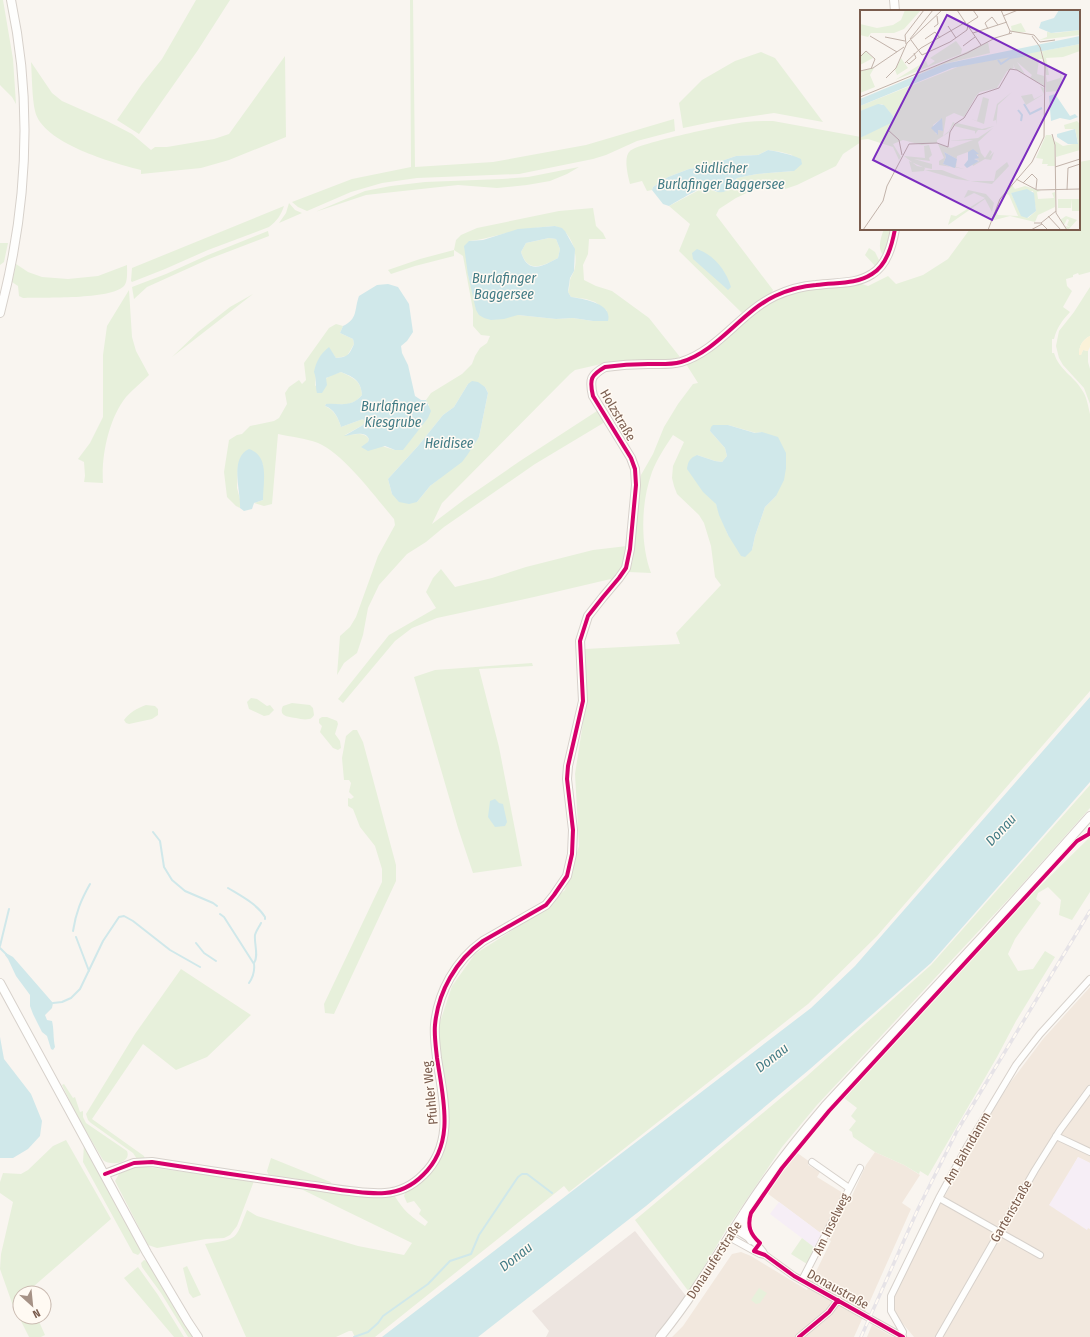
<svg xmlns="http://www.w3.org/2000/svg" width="1090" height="1337" viewBox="0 0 1090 1337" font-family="'Fira Sans Condensed',sans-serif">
	<rect width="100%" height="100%" fill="#f9f5f0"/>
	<!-- residential -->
	<path fill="#f2e8de" d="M1090,987v176l-12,-6 -6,11 15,61 1,-2 2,2v108h-176l-15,-18 -5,-11v-6l1,-7 30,-63 59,-107 26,-42 33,-44z
		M796,1152l14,10 -2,3 12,7 -3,5 34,21 15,-33 9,-13 29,13 16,10 -18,28 9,6 -57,128h-182l11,-11 49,-72 9,-2 10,4 56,34 24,-49 -64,-48z
		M872,1325l21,12h-26z"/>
	<!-- industrial -->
	<path fill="#ede5e0" d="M635,1231l51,65 -31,41h-109l3,-6 -17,-20z"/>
	<!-- education -->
	<path fill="#f6eef6" d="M1078,1157l12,6v66l-2,-1 -1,2 -38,-25z
		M779,1202l43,32 -7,14 -45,-34z"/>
	<!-- green -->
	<path fill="#e7f0db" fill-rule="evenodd" d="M0,0h3l10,59 3,45 -4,-7 -12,-12z
		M196,0h34l-32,50 -59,84 -22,-14 25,-36 20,-25z
		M410,0h3l2,167 78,-5 93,-17 88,-26 1,12 -38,10 -31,14 -13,4 -74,15 -102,4 -35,5 -31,9 -44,19 -9,-4 -6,-5 60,-23 59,-12z
		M761,52l14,6 48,64 -49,-9 -62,9 -29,6 -4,-25 23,-23 33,-19z
		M285,56l1,81 -57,23 -28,8 -60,6v-4c-28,-7 -99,-27 -106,-59 -3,-13 -3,-35 -4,-49l21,31 10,8 45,20 25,13 19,16 4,-3h12l47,-8 15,-5z
		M773,121l88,16v5l-18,12 -7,12 -39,19 -12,4 -10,-1 -8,-3 -12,4 -19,9 -17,11 -3,6 57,75 -3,5 -14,8 -14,10 -63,-62 11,-27 -21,-18 34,-18 8,1 5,3 15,-4 6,-10 20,-4 37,-3 -2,-16 -11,-3 -13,-2 -10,5 -22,1 -29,10 -18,3 -21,8 -15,10 -1,3 -5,1 -5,-10 -12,3c-2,-8 -7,-27 0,-33 8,-8 99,-27 116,-29 9,-1 18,-1 27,-1z
		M1090,160v112l-11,3 -1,-2 -5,2v2l-7,2 1,7 5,5 -9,16 7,5c-8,9 -13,15 -16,27h-2v14h2c5,17 20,23 28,37 5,7 6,16 8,24v277l-213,245 -69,68 -239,188 -5,-6 -189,151h-20l-3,-6h-3l-13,6h-90l-41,-93c34,-5 30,-4 42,-34l10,6 101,30 46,9 8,-12 -109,-53 91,5c10,16 15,20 31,31l3,-4 -9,-8 2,-4 -7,-9 -7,2 -3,-7 2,-5 30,-26 10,-19 3,-21 -12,-94 15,-45 23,-32 58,-37 32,-27 14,-44 -4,-72 12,-77 -2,-48 95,-5 -4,-11 45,-48 -6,-8 -4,-31 -7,-23 -5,-8 -22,-21 -3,-8 -2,-8 1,-12 11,-24 -11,-7c-8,12 -16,24 -21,37 -11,30 -12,71 -1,101l-22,-1 4,-12 8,-85 12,-21 11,-27 14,-23 15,-20 5,-1 -12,-19 12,-6 52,-41 25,-18 30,-10 57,-5 6,2 20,-10 8,8 27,-9 25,-16 22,-30h109v-67zM728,425l28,8 6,-1 14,64 -11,11 -10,29 -3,14 -24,-15 -31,-80 18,6 7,1 5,-6 -2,-8 -15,-17z
		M579,167l-12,7 -17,7 -23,4 -30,3 -39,-3 -92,10 -51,17 50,-21 26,-5 34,-4 77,-3 26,-2z
		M289,203l6,7 7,3 -23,10 7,-10z
		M284,206c-3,9 -7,15 -15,21l-61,23 -43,19 -33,13 -1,-1 1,-13z
		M593,208l3,18 7,7 3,6h-17l-1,15 -5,11 1,15 12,6 16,5 37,27 31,39 -10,3 -60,2 -35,8 -5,4 -121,122 -7,7 -10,21 33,-25 55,-38 77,-50 8,11 -70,42 -91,63 -18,15 -19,12 -28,31 -11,23 -5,27 -6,18 -13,10 -7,12 3,-39 10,-9 6,-10 22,-61 17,-31 -1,-6c-18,-21 -51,-66 -76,-76 -13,-5 -27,-6 -40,-9l-6,70 -8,2 -10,-3 9,-3v-36h-25l-1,24 3,11v9l-4,-2 -9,-9 -3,-25 5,-32 8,-5 5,-1 8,-8 24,-5 5,-3 8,-14 -2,-11 4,-6 10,-7 3,4 4,-4 -2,-17 25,-35 7,-4 7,2 -3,7 13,6 1,5 -7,12 -11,2 -3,-4 -17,23 -1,9 16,-11 10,-3c12,6 20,8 21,23 -11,13 -21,9 -36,9l-1,2c9,4 13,11 16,21l22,-8 2,3 -2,3 -18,10c8,0 19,-4 24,4l-1,3 27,8 34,-45 -3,-5 5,-7 31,-19 10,-10 3,-8 5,-8 7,-5 3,-7 -9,-1 -8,-9v-16l-10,-54 -9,-6v6l-39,10 -24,8 -3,-4 32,-11 34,-9 2,-10 5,-5 16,-7 82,-17zM555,226c17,5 24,29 19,45 -1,3 -3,5 -4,9 -1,4 0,8 -2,12l3,5 15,2 9,3 12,9 -14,10 -20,-3 -17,1 -38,-4 -46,-25 -4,-15 1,-34c11,-1 20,-4 30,-6 19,-5 37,-8 56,-9zM468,384l17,3 3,6 -9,44 -39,41 -10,8 -13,16 -25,-8 -4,-15 30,-33 25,-31 11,-8z
		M884,229h9l-2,10 -8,16c-6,-7 -2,-18 1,-26z
		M268,231l1,5 -60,23 -62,28 -13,12 -2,-12 34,-13 42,-19z
		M549,238l7,1 4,10 -2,9c-15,8 -30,16 -37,-6l5,-9z
		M0,243h8l-4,19 -4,3z
		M869,248l6,4 4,8 -3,7 -11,-12z
		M16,264l12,8 14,5 26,2 30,-3 29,-11c0,5 1,17 -3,21 -14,14 -80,11 -101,12l-4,-2 -1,-10 -6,-4z
		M1090,287v49c-8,4 -11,10 -11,19h2l2,-5 5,1v11l2,7v35l-6,-16 -21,-23 -4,-7 -3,-12 3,-15 15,-19z
		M129,290l3,47 4,14 13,24c-7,7 -16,14 -23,22 -17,21 -25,59 -23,86l-19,-1 1,-6 -1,-14 -6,-3 12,-16 13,-26v-62l4,-29z
		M253,294l-81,63 26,-25 32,-25z
		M627,546l-4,20 -8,12 -81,19 -97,21 -25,10 -17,13 -52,62 -5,-4 51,-64 47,-27 -10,-16 7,-14 8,-9 14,18 37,-9 34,-11 67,-17z
		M532,663l1,3 -54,3 20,78 23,119 -49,7 -15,-45 -44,-151 21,-7z
		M251,698l6,1 10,7 3,-1 4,5 -5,5 -5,1 -15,-7 -2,-7z
		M292,703l18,2 3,3 1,7c-1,2 -3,4 -5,4 -4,1 -9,0 -13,-1 -8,-1 -18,-2 -13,-12z
		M146,705l9,1 3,3v6l-6,4 -23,5 -3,-1 -2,-3c5,-7 13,-12 22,-15z
		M322,717h5l10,4 1,3 -3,10 5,7 1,7 -3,2 -5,-2 -13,-16 2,-6 -3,-3v-4z
		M353,730h4l6,12 33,123v16l-62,133 -9,-1 -1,-9 58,-122v-13l-7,-23 -15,-19 -7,-18 -5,-3v-8l3,1 3,-2 -5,-5 2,-9 -2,-3h-5l-2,-22 4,-22z
		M1090,785v23l-75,84 -198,213 -35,42 -56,83 -37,62 -54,-72 172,-144 124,-111z
		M1090,837v55l-18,28 -13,-5 2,-15 -13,-13 -10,6 -2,6 5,4 -26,36 -7,15 10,17 15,-2 12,-18 10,6 -39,64 -19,36 -69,119 -8,-5 -1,3 -15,-9 -29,-13 -22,-15 -1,-5 -3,-2 7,-9 -5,-5 6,-8 -13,-10 101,-113 87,-91z
		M181,969l70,46 -44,42 -31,13 -33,-26 -51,75 52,37 1,3h-8l-4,-6 -42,-30 -3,-3 -2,-6 49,-80z
		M64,1084l9,14 2,-1 5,15 3,-1v6l3,6 41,28c5,13 -17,15 -24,9l-26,-44 -15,-31z
		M66,1140l45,79 -85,74h-6v24h17l8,18 -4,2h-12l-17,-34 -12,-34 1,-15 12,-52 -13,-9v-11l3,-9 18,1 7,-4 25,-24z
		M84,1144l57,104 -1,5 -2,2 -5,-2 -50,-91z
		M271,1158l62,25 -64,-7 -2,-5z
		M134,1167h13l107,14 -17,45 -7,9 -6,3 -18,1 -49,9 -9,-3 -33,-64 4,-7z
		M802,1238l13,10 -8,16 -16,-10z
		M144,1260l5,2 45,75h-6l-27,-44 -19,-26 -1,-4z
		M187,1266l14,29 -8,3 -4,-5 -6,-25z
		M138,1267l20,28 26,42h-10l-50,-59z
		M759,1288l8,5 -7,10 -4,1 -5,-4z"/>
	<!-- sand -->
	<path fill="#fbf2d9" d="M1090,336v11l-2,4 -5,-1 -2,5h-2c0,-9 3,-15 11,-19z"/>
	<!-- water -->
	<path fill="#d0e8ea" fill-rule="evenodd" d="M768,150c12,2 22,4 33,9l1,5 -8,7 -37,3 -20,4c-5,8 -11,18 -22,13 -4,-1 -7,-4 -12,-3 -7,2 -27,14 -34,18l-6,-2 -11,-14 1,-3 15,-10 21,-8 18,-3 29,-10 22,-1z
		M555,226l7,2 3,3 10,18 -1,22 -4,7 -2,14 3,5c12,2 42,6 37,24h-15l-20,-3 -17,1 -38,-4 -14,4 -13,1 -7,-2 -5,-3 -3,-5 -8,-35 -4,-29 5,-5 14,-1 35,-11zM549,238l7,1 4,10 -2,9c-15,8 -30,17 -37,-6l5,-9z
		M697,249c17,6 29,21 34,38l-3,3 -35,-31 -1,-6z
		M388,284l10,3 11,17 4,28 -6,9 -6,5 1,7 6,12 7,31 6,4h5l5,11 -3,7 -25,32h-8l-10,-4 -17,5 -7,-4 7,-5 1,-3c-4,-9 -17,-4 -25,-3l19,-11 2,-3 -2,-3 -22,8c-3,-10 -7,-18 -16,-21l1,-2c15,-1 25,4 36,-9 -1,-15 -9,-18 -21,-23l-15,6 1,7 -5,8h-5c-2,-7 0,-14 -3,-21 2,-10 6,-18 15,-25l7,11c12,-1 13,-3 18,-14l-1,-5 -13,-6 3,-7c15,-7 11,-16 16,-30l18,-11z
		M472,381l6,1 7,5 3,6 -9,44 -11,17 -6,8 -32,24 -13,16 -8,2 -10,-2 -7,-8 -4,-15 30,-33 25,-31 11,-8 14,-23z
		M713,425h15l27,8 7,-1 16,5 8,16v15l-2,12 -8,16 -11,11 -10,29 -3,14 -7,7 -4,-1 -13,-21 -9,-20 -3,-11 -13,-12 -16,-23c1,-8 3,-11 10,-14l18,6 7,1 5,-6 -2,-8 -15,-17 1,-4z
		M249,449c21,7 14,33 14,51l-9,3 -2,6 -8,2 -4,-3c1,-17 -11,-50 9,-59z
		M1090,697v85l-159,181 -121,106 -164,137 -168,131h-96l429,-329 44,-42z
		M495,799l4,4 4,1 4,18 -2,4 -10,1 -7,-10 2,-16z
		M6,953l7,4 40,46 -1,5 -7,7 2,5 5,1c2,8 1,16 3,26l-2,3 -2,-1 -4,-13 -5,-4 -9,-18 -3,-8v-11l-14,-19 -8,-17 -3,-4z
		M0,1037l4,22 27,35 11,27 -2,15 -12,13 -15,9h-13z"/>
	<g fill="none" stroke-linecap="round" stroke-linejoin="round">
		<!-- stream -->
		<path stroke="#d0e8ea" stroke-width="2" d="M153,832l7,9 4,26 8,13 13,11 28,12 4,3
			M228,888c13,8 29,16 37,29v2
			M220,914l4,3 30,47c1,8 -1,13 -5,19
			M73,931c3,-19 8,-31 17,-47
			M76,937l13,34
			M196,943l8,10 12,8
			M0,946l9,-37
			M0,948l6,6
			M254,963c5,-7 0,-19 1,-28 1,-4 4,-8 6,-12
			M53,1003l9,-1 9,-4 9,-9 23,-48 16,-24 5,-1 9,5 37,29 30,17
			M354,1337l14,-5 10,-9 5,-7 45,-32 22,-23 21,-7 8,-19 39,-58 4,-3h5l25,19"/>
		<defs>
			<path id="minor" d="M1056,1136l34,16
				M812,1162l37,26
				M939,1198l101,57
				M734,1229c11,7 25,14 31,26
				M729,1237l31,17 5,1 29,21 109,61
				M802,1280l58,-112
				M902,1336l1,-4 -12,-21v-15l48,-98 29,-53 48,-80 24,-31 50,-55
				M799,1337l30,-25 9,-12
				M939,1337l96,-167 25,-40 30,-41"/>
			<path id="tertiary" d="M894,0l1,11
				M0,313c27,-103 33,-209 11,-313
				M0,983l147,270 41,69 10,15
				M105,1174l29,-11 18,-1c51,8 103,16 155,23 23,3 56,10 78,8 14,-1 28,-8 38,-18 33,-31 20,-77 14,-117 -1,-10 -3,-23 -2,-33 3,-33 21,-65 48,-84l63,-36 8,-10 13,-19 5,-22 1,-24 -6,-51 1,-13 15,-65 -3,-60 8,-25 15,-19 16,-19 7,-10 4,-19 6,-64 -1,-16 -4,-11 -38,-62c-4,-17 -2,-21 12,-29 14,-2 28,-3 43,-3 11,0 22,1 33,-2 37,-11 60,-50 94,-66 13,-6 27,-10 41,-11 20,-3 39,0 56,-11 15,-9 20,-29 23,-45
				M744,1213l1,18 6,9
				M660,1337c32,-39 57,-82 84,-124 24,-38 52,-73 81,-107l158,-170 107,-120"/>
		</defs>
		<!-- minor casing -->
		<use href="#minor" stroke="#d7d1cb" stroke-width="8"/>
		<!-- tertiary casing -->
		<use href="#tertiary" stroke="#d7d1cb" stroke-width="10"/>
		<!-- minor -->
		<use href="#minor" stroke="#fefefd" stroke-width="6"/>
		<!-- tertiary -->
		<use href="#tertiary" stroke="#fefefd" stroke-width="8"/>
		<defs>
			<path id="rail" d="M861,1337l57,-128 39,-78 133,-220"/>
		</defs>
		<!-- rail casing -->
		<use href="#rail" stroke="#e6e3e7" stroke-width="3.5"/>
		<!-- rail -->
		<use href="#rail" stroke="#fffaf3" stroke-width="2" stroke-dasharray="6" stroke-linecap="butt"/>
		<defs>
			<path id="cycleway" d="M105,1174l29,-11 18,-1c51,8 103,16 155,23 23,3 56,10 78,8 14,-1 28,-8 38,-18 33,-31 20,-77 14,-117 -1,-10 -3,-23 -2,-33 3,-33 21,-65 48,-84l63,-36 8,-10 13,-19 5,-22 1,-24 -6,-51 1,-13 15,-65 -3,-60 8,-25 15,-19 16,-19 7,-10 4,-19 6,-64 -1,-16 -4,-11 -38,-62c-4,-17 -2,-21 12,-29 14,-2 28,-3 43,-3 11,0 22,1 33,-2 37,-11 60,-50 94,-66 13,-6 27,-10 41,-11 20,-3 39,0 56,-11 15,-9 20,-29 23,-45
				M799,1337l30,-25 9,-12
				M903,1337l-109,-61 -29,-21 -11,-4 6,-8c-10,-9 -13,-17 -9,-30l31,-45 47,-57 248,-270 12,-7 1,-5"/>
		</defs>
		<!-- cycleway casing -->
		<use href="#cycleway" stroke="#fffaf3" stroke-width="6"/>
		<!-- cycleway -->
		<use href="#cycleway" stroke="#d6006c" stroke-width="4"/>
	</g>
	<g text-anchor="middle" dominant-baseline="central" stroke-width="3" stroke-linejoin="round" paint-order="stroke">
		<!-- street labels -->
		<g font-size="13" fill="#7a5c4d" stroke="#fffaf3">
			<text transform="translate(618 415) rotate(60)">Holzstraße</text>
			<text transform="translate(430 1093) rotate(-96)">Pfuhler Weg</text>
			<text transform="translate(967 1148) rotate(-60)">Am Bahndamm</text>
			<text transform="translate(1011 1211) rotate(-60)">Gartenstraße</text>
			<text transform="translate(831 1224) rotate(-64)">Am Inselweg</text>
			<text transform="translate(714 1260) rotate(-57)">Donauuferstraße</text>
			<text transform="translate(838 1289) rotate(29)">Donaustraße</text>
		</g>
		<!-- water labels -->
		<g font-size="14" font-style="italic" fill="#437c86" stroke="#fffaf3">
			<text x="721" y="168">südlicher<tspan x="721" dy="16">Burlafinger Baggersee</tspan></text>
			<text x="504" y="278">Burlafinger<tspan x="504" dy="16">Baggersee</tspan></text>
			<text x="393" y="406">Burlafinger<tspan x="393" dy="16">Kiesgrube</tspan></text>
			<text x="449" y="443">Heidisee</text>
			<text transform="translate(1001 830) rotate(-47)">Donau</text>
			<text transform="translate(772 1058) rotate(-38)">Donau</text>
			<text transform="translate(516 1257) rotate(-38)">Donau</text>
		</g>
	</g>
	<!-- overview -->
	<g transform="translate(860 10)">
		<rect width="220" height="220" fill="#f9f5f0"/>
		<path d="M45,0h16l-17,19 -10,4h-23l-3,4 -8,-2v-11l17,4 16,-3 8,-5zM161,13l5,9h-14l-1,-6zM220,20v5l-41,5 8,-3v-5l8,1zM96,31l6,8 -1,5 -66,26 31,-19 2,5 7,-5 -5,-3zM128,32l2,11 -46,11 -32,13zM220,34v7l-17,6 -17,1 3,17h-3l-4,-24zM5,41l8,7 -13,7v-8zM180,41l3,8h-4l-2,15 7,2 1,10 -15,-8 2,-3 -15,-13 8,12 -10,-5 -2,-5 1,4 -7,3 -10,17 -17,4 -4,4 -12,21 -10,-4 -8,4 -3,19 6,-5 4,-9 2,1 -7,10 -11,7v3l-15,2 -19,-5 -10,4 8,13 -2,3 -6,-13 -25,-8 -8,1v-2l29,-16h5l-1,-6 -11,-12 -22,7v-5l100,-40zM81,109l2,12 -5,-1v4h-2l-3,-9zM41,48l7,10 -11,7 -2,-5zM14,58l-4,7 5,12 -15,6v-22zM201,63l1,9 -4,9 -12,1v-16l1,6 13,-4zM180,76l4,2v6l-18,11 -5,-9 11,-2 2,5 10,-5zM152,82l-14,13 -2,20v-5l-3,1 4,-17zM123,87l6,2 -5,25 -13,-5 6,2zM217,111l3,3v26l-24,7 -1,-16 8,5 15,-3 -3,-14h-10l-1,-4zM97,113l25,6 12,-3 -9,4h-7l-3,4v-3l-21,-5zM133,118l-15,14 3,11 4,5 5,-8 2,2 -3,5 5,-5 -3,8 -6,-1 -12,7 -1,-3 6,-1 1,-2 -5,-1 4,-1v-3h-2v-3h-8l-11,4 -1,11 9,2 -26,-4v-4l5,-3 -6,-14 13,4 22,-8 -24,1 29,-3zM84,142l13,7 -3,9 -11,-4 3,-7zM186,125h5l3,6 1,25h-8l1,-2h-6l1,-5 -7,-1zM69,135l3,10 -3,3 1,3 -16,-2 18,5v5l-15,-3 -13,-10 21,2 -1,-12zM49,151l16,7 -1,3 -12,1zM147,152l2,4 -17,18 -36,-5 -9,20 9,-20 -31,-9h17l28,11h24l2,-10zM152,175l3,4 10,-3 16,5 -4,1 1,7 16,-1 -2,-5 3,-1v15l-17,8 -3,7 -25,-6 -19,5 5,-10 2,4 20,1 -9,-21 -5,-2zM173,181l3,20 -8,7 -8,-6 -9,-19zM108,180l18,4 8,9 -2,9 -7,-13 -37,26 3,-10 5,1 29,-18 -11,-5 -10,5zM198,189h22v12h-8v-12l-1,9h-13zM206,206l11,4 -9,10 -3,-4 5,1 -3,-2 2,-5 -2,-1 -3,6 -4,-5z" fill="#e7f0db" fill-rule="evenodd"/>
		<path d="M199,0h21v20l-29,3 -12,-5 2,-6 13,-4zM220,26v8l-128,24 -92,38v-7l84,-35zM195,84l15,22 5,-2 3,3 -8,3 -10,-2 -9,3 -2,-25zM18,94l6,1 9,11v6l-33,16v-27zM82,108l1,13 -5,-1v5l-7,-7zM215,119l3,15h-10l-11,-7v-3zM113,139l6,5h-3l3,4 -5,1 5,2 -12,7 -3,-3 4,-5v-8zM84,142l13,7 -2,9 -12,-4 3,-7zM167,179l7,4 2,18 -9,7 -6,-2 -10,-23z" fill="#d0e8ea"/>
		<path fill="none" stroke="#d0e8ea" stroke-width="2" d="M138,50l3,4 9,-6 17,-3M164,94l6,10 12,-6M158,100l4,5 -1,6"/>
		<path fill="none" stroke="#c2b3aa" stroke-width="1" d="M97,0l8,12M141,0l9,21M143,6l15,-6M107,14l11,-7 -5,-7M88,16l8,12M108,16l13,19M74,17l4,-3 -1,-8M128,19l-3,-6 7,-6 6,8M113,23l34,-11M149,24l1,-3 24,4 6,7 15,-2M10,26l27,16M25,27l20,4M50,29l23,-29M65,29l10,-7 5,6M51,30l11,15 28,-13 17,-12 1,-5M46,34l-1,-9 19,-25M103,36l12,-9M0,47l6,-6 9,8 -4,10M47,52l2,2 7,-6 -2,-5M45,53l16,-15 45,-26M0,61l13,-3 31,-21M26,68l10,-10 11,-25 35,-33M0,87l107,-44 28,-15 17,-5M28,120l11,10 3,15M192,124l3,11 1,68 11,17M195,157l25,-8M156,169l21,11 43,-1M163,173l9,-9 5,5 -1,10M207,180l1,-22 12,-4M188,206l13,14M174,213h7l7,7M181,213l15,-12M3,220l20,-29 4,-15 22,-42 28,-1 11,4 2,-15 5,-8 9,-6 14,-23 21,-7 11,-19 7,1 28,17M128,220l12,-31 32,-37 12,-25 1,-71 -5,-19 -8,-11M171,220l11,-6"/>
		<path fill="#7b2cbf" fill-opacity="0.15" stroke="#7b2cbf" stroke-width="2" d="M87,5l119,60 -74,145 -119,-60z"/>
		<rect width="220" height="220" fill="none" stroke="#7a5c4d" stroke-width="2"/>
	</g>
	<!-- north arrow -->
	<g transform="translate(32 1305) rotate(153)"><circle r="19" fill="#fffaf3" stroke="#cabbb1"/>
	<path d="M0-3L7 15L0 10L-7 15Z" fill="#a69286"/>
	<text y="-6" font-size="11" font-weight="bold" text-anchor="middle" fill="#7a5c4d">N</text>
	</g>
</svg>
